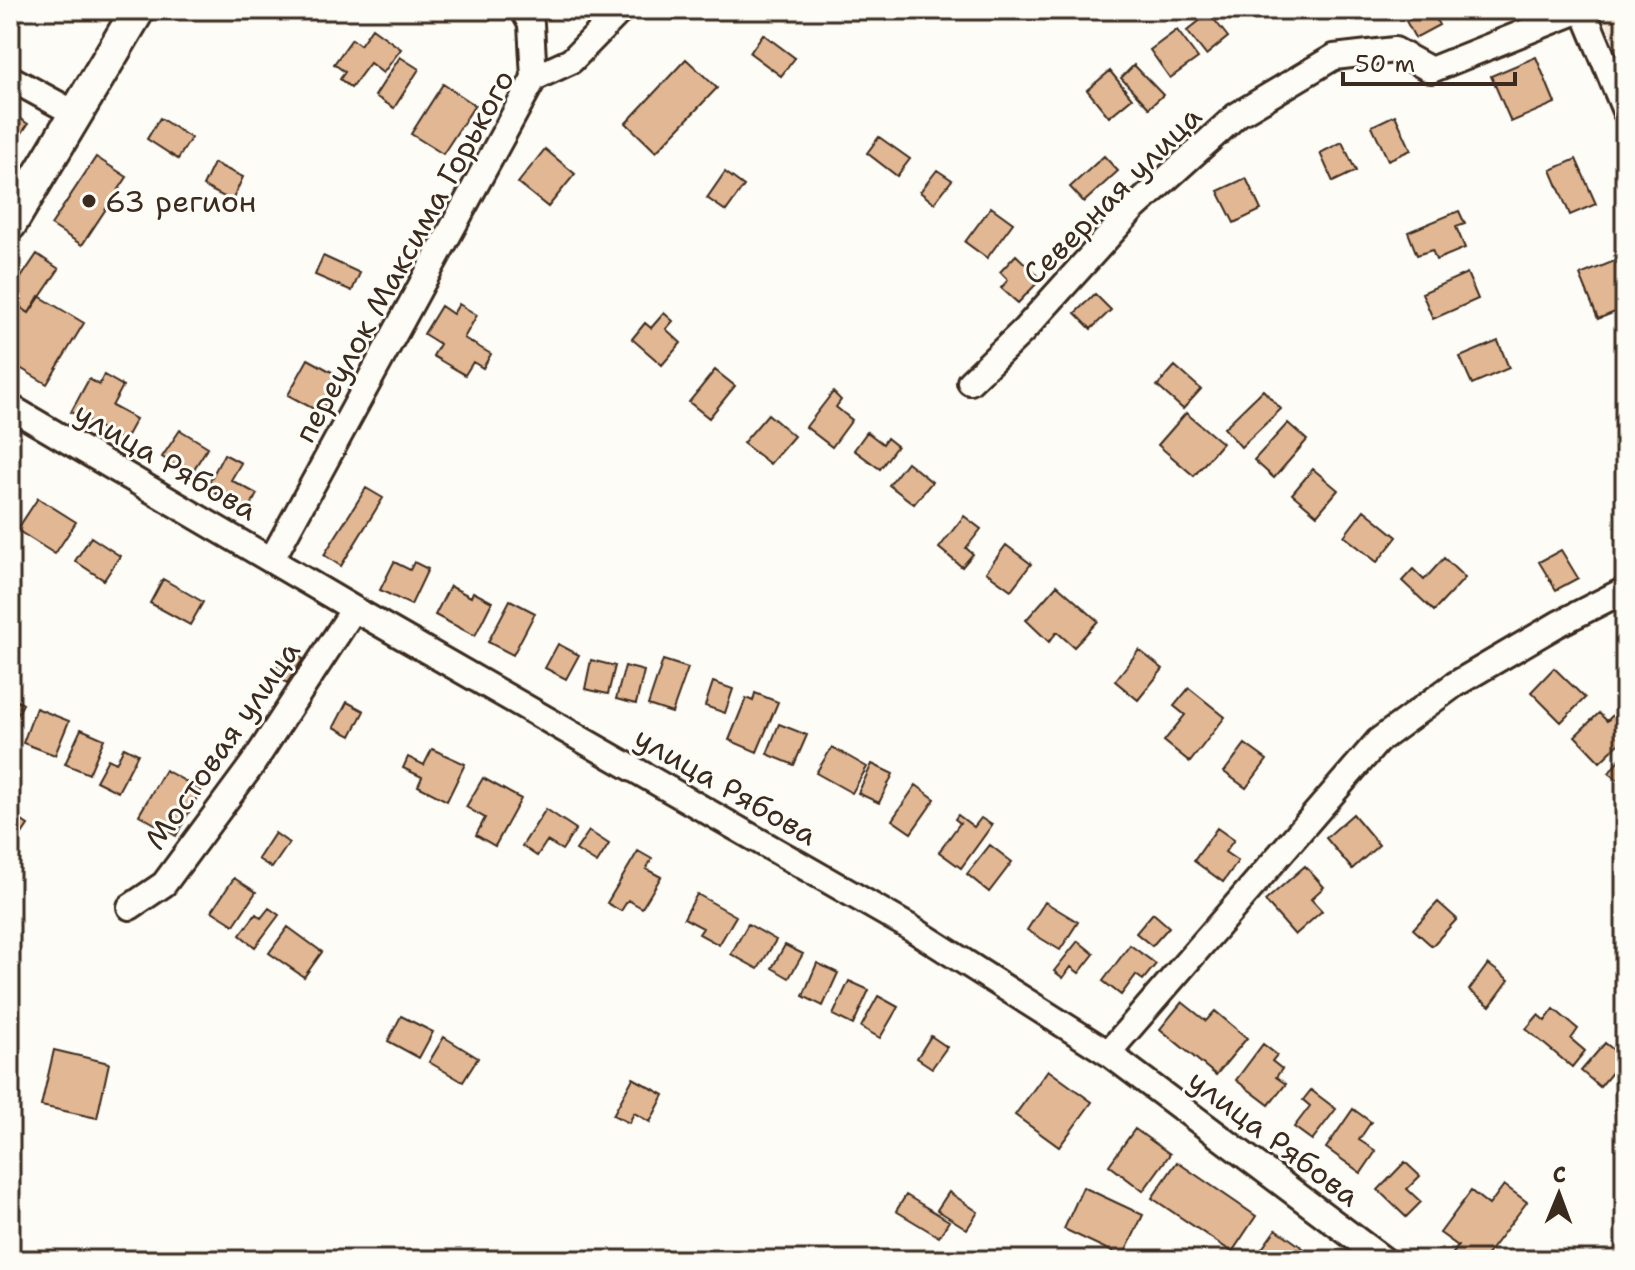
<svg xmlns="http://www.w3.org/2000/svg" width="1635" height="1270" viewBox="0 0 1635 1270" font-family="'Shantell Sans',sans-serif">
	<rect width="100%" height="100%" fill="#fdfcf7"/>
	<filter id="ink" filterUnits="userSpaceOnUse"><feTurbulence type="fractalNoise" baseFrequency=".0125" numOctaves="2"/><feDisplacementMap in="SourceGraphic" scale="16" xChannelSelector="R" yChannelSelector="G"/><feConvolveMatrix kernelMatrix="1 2 1 2 8 2 1 2 1" color-interpolation-filters="sRGB"/></filter>
	<g filter="url(#ink)">
		<!-- built -->
		<path fill="#f5e7d9" d="M1601,10h24v61z"/>
		<!-- building -->
		<path fill="#e2b793" stroke="#3b2a1e" stroke-width="2" d="M1427,10h4l8,15 -24,13 -9,-17z
			M1209,13l19,24 -22,18 -19,-24z
			M372,28l29,21 -18,24 -13,-10 -19,25 -11,-9 5,-7 -11,-8 18,-25 8,6z
			M1177,30l21,28 -28,20 -20,-28z
			M763,34l32,24 -14,18 -31,-23z
			M400,57l19,12 -25,39 -19,-12z
			M1536,57l19,46 -44,19 -20,-46z
			M686,59l31,29 -61,64 -30,-29z
			M1134,65l29,30 -14,13 -28,-30z
			M1110,71l22,27 -23,19 -22,-27z
			M443,84l32,21 -32,49 -32,-20z
			M10,112l18,12 -18,27z
			M1395,115l16,35 -23,10 -16,-34z
			M160,118l31,20 -13,21 -31,-20z
			M879,137l31,22 -13,17 -30,-23z
			M1342,142l14,29 -23,11 -13,-29z
			M545,149l30,25 -27,33 -30,-24z
			M1104,156l14,15 -34,31 -14,-15z
			M96,157l31,20 -45,68 -31,-20z
			M1576,159l20,45 -26,11 -19,-45z
			M214,163l29,14 -11,24 -29,-15z
			M937,170l15,10 -18,23 -14,-11z
			M725,172l19,14 -18,25 -19,-13z
			M1246,178l15,32 -27,13 -16,-32z
			M991,207l22,16 -26,35 -22,-16z
			M1459,211l6,13 -9,3 9,21 -29,12 -4,-10 -15,5 -9,-23z
			M37,254l22,15 -30,44 -19,-13v-6z
			M1016,255l25,24 -23,24 -17,-15 7,-8 -8,-8z
			M323,256l37,17 -8,18 -37,-16z
			M1617,260l8,19v29l-27,11 -18,-44z
			M1467,273l11,26 -45,20 -11,-26z
			M1095,294l16,16 -20,19 -16,-16z
			M39,296l45,27 -37,61 -37,-22v-43l8,-13 11,7z
			M459,304l18,11 -13,23 27,16 -8,14 -10,-6 -8,13 -32,-19 7,-12 -16,-10 17,-28 12,8z
			M664,313l9,8 -7,8 15,14 -19,22 -30,-26 13,-16 6,5z
			M1498,341l11,27 -37,16 -12,-27z
			M308,359l33,18 -20,36 -33,-18z
			M1175,366l26,23 -18,20 -26,-23z
			M715,370l20,16 -26,32 -20,-16z
			M104,375l19,11 -11,20 24,13 -12,22 -53,-29 18,-33 10,6z
			M1263,390l18,19 -40,38 -17,-19z
			M833,392l8,8 -5,7 16,13 -20,27 -26,-20z
			M1186,413l36,30 -28,33 -36,-31z
			M768,414l26,22 -24,28 -27,-21z
			M1288,423l19,17 -33,38 -20,-18z
			M180,430l28,17 -18,28 -28,-18z
			M867,432l16,12 4,-6 10,8 -17,23 -26,-19z
			M224,454l17,9 -10,17 26,14 -9,17 -42,-23z
			M907,462l25,20 -18,22 -25,-19z
			M1313,469l25,21 -21,25 -25,-21z
			M366,488l17,10 -42,68 -17,-11z
			M38,498l38,24 -21,32 -38,-24z
			M1364,510l33,27 -20,25 -33,-26z
			M964,516l17,13 -15,19 7,6 -11,13 -23,-19z
			M91,537l29,19 -16,24 -29,-19z
			M1006,545l25,19 -20,26 -25,-18z
			M1561,550l17,28 -22,12 -17,-28z
			M1444,558l21,20 -31,33 -32,-30 11,-12 11,11z
			M394,562l16,8 4,-8 14,7 -17,36 -31,-15z
			M163,579l40,23 -13,23 -40,-22z
			M1057,585l41,36 -24,26 -17,-15 -8,10 -23,-22z
			M450,586l21,11 2,-5 19,10 -17,34 -40,-21z
			M510,600l25,13 -22,42 -25,-13z
			M558,644l21,11 -13,24 -21,-11z
			M289,649l14,10 -16,24 -14,-10z
			M1139,650l24,19 -25,31 -23,-19z
			M591,660l24,6 -7,28 -23,-5z
			M663,660l25,8 -16,45 -24,-8z
			M625,666l19,5 -8,33 -20,-5z
			M1554,668l31,30 -24,24 -30,-30z
			M713,682l20,7 -8,24 -20,-7z
			M1189,688l36,29 -35,45 -26,-21 21,-26 -11,-9z
			M755,693l23,9 -21,50 -28,-12 17,-42 7,3z
			M10,697l13,7 -13,24z
			M347,702l17,9 -13,25 -17,-9z
			M36,708l33,13 -14,34 -32,-12z
			M1616,712l9,9v17l-25,24 -25,-26 24,-23 8,8z
			M779,724l28,11 -13,30 -27,-11z
			M81,729l23,10 -15,35 -24,-10z
			M1245,744l22,16 -21,28 -22,-16z
			M124,747l14,7 -20,38 -22,-11 12,-22 8,4z
			M832,747l35,20 -15,26 -36,-20z
			M432,749l33,15 -18,37 -29,-15 4,-9 -19,-9 5,-11 16,8z
			M1625,752v33l-16,-12z
			M872,764l21,10 -14,29 -21,-10z
			M165,770l36,20 -25,46 -37,-21z
			M483,778l38,21 -26,47 -19,-11 9,-17 -19,-11z
			M916,785l19,14 -24,34 -19,-13z
			M546,809l30,20 -14,21 -15,-9 -10,15 -15,-10z
			M10,813l18,12 -18,27z
			M1353,814l26,31 -27,24 -26,-31z
			M958,815l16,12 7,-9 11,7 -31,43 -22,-16 21,-29 -5,-4z
			M1217,828l17,12 -9,12 13,9 -15,21 -29,-21z
			M589,831l20,13 -12,19 -21,-13z
			M275,833l14,10 -17,25 -14,-9z
			M990,845l22,17 -23,30 -22,-18z
			M638,851l14,8 -6,10 15,8 -19,31 -14,-8 -7,11 -14,-8z
			M1305,866l19,21 -13,12 11,12 -27,24 -30,-34z
			M234,878l22,14 -22,33 -22,-14z
			M697,894l39,22 -17,29 -20,-11 4,-6 -19,-10z
			M1045,902l33,20 -18,28 -33,-20z
			M1438,902l19,17 -25,27 -19,-17z
			M269,908l10,7 -24,32 -15,-12 16,-21 5,4z
			M1153,913l16,14 -17,19 -16,-13z
			M748,924l28,16 -18,29 -27,-15z
			M288,927l34,25 -18,25 -35,-24z
			M1078,941l16,13 -15,19 -8,-6 -8,11 -9,-7z
			M785,945l18,9 -14,24 -17,-10z
			M1130,945l26,19 -13,16 -7,-5 -15,20 -18,-14z
			M817,963l21,10 -15,33 -20,-10z
			M1488,964l21,16 -19,26 -21,-16z
			M849,981l20,9 -16,35 -20,-10z
			M878,996l20,11 -18,31 -19,-11z
			M1182,1002l24,19 9,-10 32,27 -31,37 -56,-46z
			M1554,1009l24,20 -7,10 14,12 -13,16 -46,-38 12,-14 7,6z
			M401,1016l32,16 -14,26 -31,-17z
			M931,1036l16,11 -15,21 -15,-10z
			M444,1037l34,21 -15,24 -34,-20z
			M1605,1043l19,15 -24,29 -19,-16z
			M1263,1044l14,11 -5,6 10,8 -6,8 10,7 -17,21 -33,-25z
			M54,1050l55,13 -12,55 -56,-12z
			M1048,1070l44,32 -33,45 -44,-32z
			M633,1078l31,17 -14,27 -16,-9 -5,10 -16,-8z
			M1311,1090l25,19 -24,31 -18,-13 16,-21 -7,-6z
			M1353,1109l18,13 -12,18 17,11 -15,22 -35,-25z
			M1135,1129l35,25 -27,37 -34,-26z
			M1177,1162l79,54 -24,36 -80,-54z
			M1405,1162l15,14 -13,13 14,13 -15,15 -28,-27z
			M1504,1185l23,17 -44,58h-24l-7,-5 6,-9 -18,-13 31,-42 18,14z
			M1083,1187l60,28 -20,42 -59,-28z
			M949,1192l29,20 -11,17 -30,-19z
			M906,1195l43,26 -10,16 -43,-26z
			M1276,1229l44,31h-66z"/>
		<g fill="none" stroke-linecap="round" stroke-linejoin="round">
			<defs>
				<path id="minor" d="M523,10l8,14 3,54
					M1583,10l42,101
					M10,78l66,36
					M970,382l54,-52 110,-122 103,-93 97,-58 61,-7 36,20 149,-60
					M10,407l344,202 557,319 197,125 276,207
					M272,559l262,-481 37,-17 50,-51
					M130,907l34,-23 88,-119 102,-156
					M1108,1053l270,-312 76,-56 104,-61 67,-34"/>
				<path id="major" d="M10,224l128,-214"/>
			</defs>
			<!-- minor casing -->
			<use href="#minor" stroke="#3b2a1e" stroke-width="30"/>
			<!-- major casing -->
			<use href="#major" stroke="#3b2a1e" stroke-width="38"/>
			<!-- minor -->
			<use href="#minor" stroke="#fdfcf7" stroke-width="24"/>
			<!-- major -->
			<use href="#major" stroke="#fdfcf7" stroke-width="32"/>
		</g>
	</g>
	<!-- markers -->
	<circle fill="#3b2a1e" stroke="#fdfcf7" stroke-width="3" cx="89" cy="201" r="8"/>
	<g text-anchor="middle" dominant-baseline="central" stroke-width="6" stroke-linejoin="round" paint-order="stroke">
		<!-- street labels -->
		<g font-size="30" fill="#3b2a1e" stroke="#fdfcf7">
			<text transform="translate(1112 195) rotate(-45)">Северная улица</text>
			<text transform="translate(404 256) rotate(-61)">переулок Максима Горького</text>
			<text transform="translate(166 461) rotate(30)">улица Рябова</text>
			<text transform="translate(222 745) rotate(-55)">Мостовая улица</text>
			<text transform="translate(726 786) rotate(30)">улица Рябова</text>
			<text transform="translate(1274 1138) rotate(37)">улица Рябова</text>
		</g>
		<!-- poi labels -->
		<g font-size="30" fill="#3b2a1e" stroke="#fdfcf7" text-anchor="start">
			<text x="105" y="201">63 регион</text>
		</g>
	</g>
	<!-- margin -->
	<rect width="1635" height="1270" fill="none" stroke="#fdfcf7" stroke-width="40"/>
	<rect x="20" y="20" width="1595" height="1230" fill="none" stroke="#3b2a1e" stroke-width="3" filter="url(#ink)"/>
	<!-- north arrow -->
	<g transform="translate(1559 1194) rotate(1)" stroke="#fdfcf7" stroke-width="6" paint-order="stroke">
	<path d="M0-6L14 30L0 20L-14 30Z" fill="#3b2a1e"/>
	<text y="-12" font-size="22" font-weight="bold" text-anchor="middle" fill="#3b2a1e">С</text>
	</g>
	<!-- scale -->
	<path d="M1343 72v12h172v-12" fill="none" stroke="#3b2a1e" stroke-width="4"/>
	<text x="1355" y="72" font-size="24" fill="#3b2a1e" stroke="#fdfcf7" stroke-width="6" paint-order="stroke">50 m</text>
</svg>
